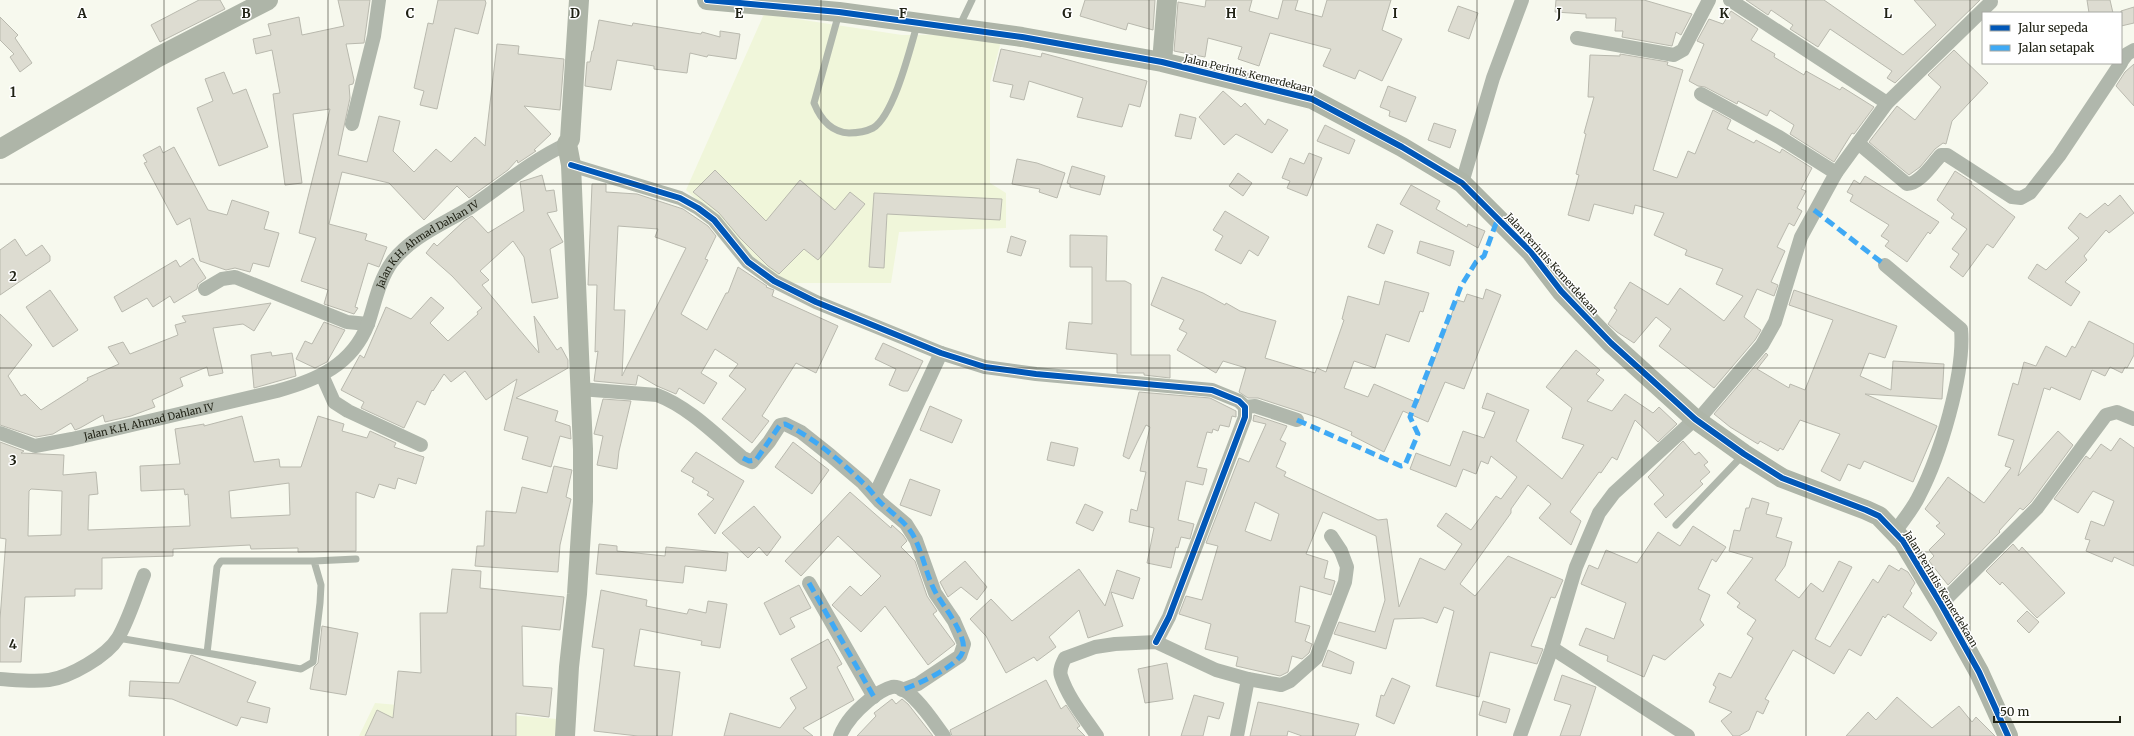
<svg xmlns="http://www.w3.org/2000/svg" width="2134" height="736" viewBox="0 0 2134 736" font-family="Merriweather,serif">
	<rect width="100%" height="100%" fill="#f7f9ee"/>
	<!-- built -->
	<path fill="#f0f6da" d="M764,14l138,21 101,-1 -13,49v100l16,10v35l-107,4 -8,51h-108l-30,-23 -45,-50 -22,-20z
		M375,703l182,16v17h-198z"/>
	<!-- building -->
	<path fill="#dddcd1" stroke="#b9b9ae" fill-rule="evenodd" d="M199,0h21l5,9 -65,33 -9,-17z
		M338,0h32l-6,43 -18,1 8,36 -1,4 -4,1 1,13 -12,57 29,7 12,-46 21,5 -7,30 21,21 22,-23 15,13 24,-25 10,9 12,-102 22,2 -1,8 46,5 -4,51 -36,-4 27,28 -17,16 2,1 -18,12 -1,-3 -9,10 -39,28 -12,-12 -33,34 -35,-37 -47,-11 -13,52 38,10 -2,6 22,7 -8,20 -11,-4 -13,44 3,1 -4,6 -30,-10 4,-14 -27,-9 15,-43 -17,-5 31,-124 -37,5 9,69 -17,2 -12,-91 7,-1 -8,-43 -16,4 -3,-15 18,-4 -3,-11 31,-7 3,18 42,-9z
		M438,0h47l1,3 -8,31 -23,-6 -18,81 -17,-4 4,-14 -10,-3 14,-65 5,1z
		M1085,0h70l-2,30 -25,-7 -2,7 -46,-14z
		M1206,0h46l-3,11 29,8 5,-19h15l-3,10 27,7 5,-17h64l-9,30 20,9 -20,42 -23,-11 -4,9 -32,-13 8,-17 -61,-16 -11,33 -21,-7 4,-12 -34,-9 -3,19 -31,-6 4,-49 27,5z
		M1556,0h88l48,14 -11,21 -5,-3 -4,14 -50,-9 1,-6h-8l1,-13h-30v-4l-31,-2z
		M1746,0h78l79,55 33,-30 -22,-25h66l-85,83 -8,-5 5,-7 -62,-42 -12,18 -28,-18 3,-4 -22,-15 -3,5z
		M2087,0h23l3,13h-24z
		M1458,6l20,7 -9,26 -21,-8z
		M2134,7v16l-13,3v-15z
		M1731,11l27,18 -7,11 24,14 -1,3 30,18 2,-4 34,19 2,-3 32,20 -20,27 -2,-1 -18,29 -44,-28 4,-9 -24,-15 -3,6 -29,-15 -1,3 -32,-17 -7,-1 -9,-5 15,-37 -7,-3 12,-22 14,5z
		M0,17l18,18 -3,3 17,25 -12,9 -10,-15 4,-3 -14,-14z
		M599,20l33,6 1,-3 68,11 1,-2 18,5v-6l20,3 -4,25 -28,-4 -1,2 -17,-4 -3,20 -33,-4v-3l-37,-6 -6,30 -26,-4 2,-24h3l2,-11h1z
		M1001,49l40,8 1,-4 105,28 -7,26 -11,-3 -7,23 -45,-10 6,-19 -54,-17 -5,19 -14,-3 3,-12 -20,-4z
		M1954,50l34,33 -36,38 -6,23 -3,-1 -8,6 -15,18 -11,8 -40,-33 28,-36 18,14 26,-33 -13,-12z
		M1620,54l48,8 -1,3 16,5 -30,100 24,8 11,-27 7,3 18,-44 18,10 -4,9 27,14 2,-3 24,13 2,-4 30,19 -11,21 5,2 -9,17 5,3 -8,15 -5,-3 -12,24 8,4 -14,31 7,3 -4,11 -17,-7 -13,28 17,13 -6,10 -41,48 -55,-42 12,-17 -15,-12 -22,26 -17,-11 -9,-8 9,-14 -3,-2 16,-26 38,23 12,-17 44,33 19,-25 -27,-12 7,-15 -38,-14 2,-5 -33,-15 10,-22 -29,-8 -2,9 -39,-10 -5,17 -21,-6 11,-40 -3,-1 10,-40 -2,-1 10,-36h-6l2,-42 30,1z
		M2134,64v42l-18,-20 9,-14z
		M224,72l9,22 13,-5 22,58 -49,19 -22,-58 16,-7 -8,-22z
		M1388,86l28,11 -10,25 -17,-6 1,-5 -10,-4z
		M1223,91l18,16 4,-4 20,22 3,-6 20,11 -16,23 -36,-19 -12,11 -25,-28z
		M1180,114l16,4 -5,21 -16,-3z
		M1434,123l22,7 -6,18 -22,-8z
		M1325,125l30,15 -6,14 -32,-13z
		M160,146l3,7 11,-6 34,63 19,5 5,-15 37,12 -5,17 15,4 -10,34 -16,-4 -3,9 -15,-4 -9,2 -26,-9 -10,-43 -13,7 -33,-62 3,-1 -4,-7z
		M1309,153l13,5 -15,38 -20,-8 3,-7 -8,-3 8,-20 14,6z
		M1017,159l20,4 28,10 -8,25 -18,-6 1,-3 -28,-5z
		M1072,166l33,10 -5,19 -30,-8v-3l-3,-1z
		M715,170l51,51 34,-41 35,30 15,-18 15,12 -47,56 -14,-11 -25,25 -11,-8 -28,-28 -21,-25 -26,-21z
		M1955,171l17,11 -1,2 44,33 -22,31 -6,-4 -24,33 -13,-10 9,-13 -7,-5 15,-20 -16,-11 3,-4 -17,-14z
		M1238,173l14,10 -9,13 -14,-10z
		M542,175l4,16 8,-1 3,21 -10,2 16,29 -13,7 8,49 -26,5 -8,-46 -11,-16 -33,30 9,9 -7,5 57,68 -5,-37 23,34 4,-3 7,13v8l-52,30 42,13 -3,10 15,5 1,13 -11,-3 -9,31 -29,-8 6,-22 -24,-7 13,-51 -31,21 -21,-29 -14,11 -7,-8 -11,17 -1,-1 -7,15 -8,-4 -13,27 -43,-20 3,-6 -23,-12 19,-35 4,3 22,-51 25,12 20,-22 13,11 -14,15 18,18 30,-27 -1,-2 5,-4 -30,-32 -26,-23 8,-10 3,3 27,-25 8,-5 16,17 36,-22 -4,-29z
		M1865,176l74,46 -9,12 -2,-2 -21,30 -22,-16 4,-5 -8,-5 8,-11 -39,-24 3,-6 -6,-3 7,-12 6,4z
		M592,184h14v8l31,2 46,15 25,17 8,10 -11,23 3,1 -27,54 26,16 19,-37h2l10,-26 29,19 -1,1 8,3 -2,6 66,30 -22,47 -20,-10 -34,53 7,5 -17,22 -30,-24 24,-30 -17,-13 9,-12 -23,-15 -14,24 16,10 -13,21 -25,-16 -3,6 -19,-8 -19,-11 -2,10 -42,-4 4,-30 -3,1 2,-67h-9zM618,226l40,3 -3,8 31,11 -64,128 3,-66h-11z
		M1411,185l29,16 -4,8 31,18 1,-3 17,7 -7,17 -78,-44z
		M874,193l128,6 -2,21 -113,-6 -3,54 -15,-1z
		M2120,195l14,18 -25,20 -3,-3 -22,26 3,4 -22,22 15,10 -9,14 -43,-28 9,-14 9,6 33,-32 -11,-10 12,-15 7,5 18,-15 3,3z
		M1225,211l44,26 -11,19 -9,-6 -8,14 -26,-14 8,-14 -10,-6z
		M1377,224l16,7 -9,23 -16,-7z
		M1070,235l37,1 -1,45h19l6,3v71h39v23l-26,-3v-2h-27v-19l-51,-5 3,-27 23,2v-57h-22z
		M1011,236l15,5 -5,15 -14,-4z
		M15,239l11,17 16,-11 8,11v5l-50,34v-45z
		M1420,241l34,10 -4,15 -33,-13z
		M193,258l13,20 -8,6 -1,5 -23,14 -4,-7 -17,11 -6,-9 -25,14 -8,-15 62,-37 4,7z
		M1162,277l41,16 22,12 1,-2 14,8 36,10 -11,37 50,15 2,-5 9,4 18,-52 -2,-1 6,-23 31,9 6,-24 44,12 -6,19 -3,-1 -11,31 -23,-8 -11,34 -21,-7 -10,27 24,9 6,-13 44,19 39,-103 7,2 3,-8 16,5 3,-10 15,6 -37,94 -19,-7 -17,40 -25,-11 -19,41 -33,-17 1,-3 -33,-14 -61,-20h-10l-9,-6 7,-24 -23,-7 -7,12 -39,-23 10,-17 -8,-4 5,-9 -33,-15z
		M50,290l28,40 -25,17 -27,-40z
		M1794,290l103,36 -12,32 -16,-5 -9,23 31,14 2,-29 51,3 -2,35 -77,-5 72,32 -24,56 -49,-21 -4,8 -12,-5 -8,17 -19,-10 19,-37 -40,-14 -17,30 -3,-2 -2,3 -18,-10 -2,3 -28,-17 -16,-13 52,-61 2,2 -11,14 32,19 1,-4 15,6 28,-70 -44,-15z
		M271,303l-17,28 -11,-7 -30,4 10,45 -14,3 -2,-9 -27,11 3,8 -31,14 3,7 -24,9 -26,6 -2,-7 -23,13 -5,2 -4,-7 -18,11 -17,3 -36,-12v-111l32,31 -24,31 13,20 4,-2 16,16 47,-30 -1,-2 32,-14 -11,-17 15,-5 7,12 48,-19 -3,-10 11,-3 -4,-6z
		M2089,321l45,23v11l-7,13 -2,-1 -3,6 -12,-6 -5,9 -13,-6 -12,30 -29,-13 -1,3 -6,-2 -26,88 40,-45 15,14 -42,57 -8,8 -3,-2 -21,23 1,1 -52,53 -19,-24 5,-5 -5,-6 16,-16 -9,-8 4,-3 -15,-14 23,-32 36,26 27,-35 -6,-2 9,-26 -16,-5 15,-52 5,2 6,-23 12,4 10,-20 20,11 6,-11 3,2z
		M324,322l21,8 -18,32 -12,6 -19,-9 9,-18 7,3z
		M883,343l40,18 -15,30h-5l-14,-6 7,-16 -21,-10z
		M1576,350l24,20 -4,4 8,6 -17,21 25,10 13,-17 28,19 6,-6 18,17 -19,18 -23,-22 -18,40 -5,-3 -11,16 -2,-1 -29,40 11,9 -10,24 -32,-27 12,-14 -23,-19 -17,24v4l-51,71 15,12 33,-40 55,24 -8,18 -4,-1 -20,49 12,3 -6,15 -47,-12 -11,45 -43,-11 18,-75 -10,-4 -7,16 -14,-5 -29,1 -8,30 -52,-15 5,-12 36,10 10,-32 -9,-64 -53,-24 -17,42 22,7 -4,17 11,3 -4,14 -31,-9 -5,36 15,4 -5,15 7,3 -3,9 -7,6 -10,-3 -4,16 -8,4 -44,-10 2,-9 -33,-8 6,-25 -32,-10 7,-18 16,4 16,-54 -12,-3 33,-85 10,4 17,-38 -13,-3 1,-6 33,11 -7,14 6,3 -10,24 10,5 -2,4 94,44 9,-1 12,88 21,-49 25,12 17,-26 -25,-18 9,-13 25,17 25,-34 5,3 16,-22 -26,-21 -3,8 -7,-3 -5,13 -13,-5 -7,18 -46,-18 6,-16 34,13 13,-35 21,7 11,-26 -13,-4 5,-15 42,17 -13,31 46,38 22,-34 -22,-7 10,-30 -26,-21zM1255,502l24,12 -8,27 -26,-10z
		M271,352l1,4 20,-3 4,23 -42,12 -3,-33z
		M1139,392l71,6 26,13v6l-4,-1 -3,11 -9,-2 -2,6 -5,-2 -1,4 -5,-1 -10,35 10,2 -4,16 -17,-4 -8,39 16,4 -4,15 -9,-2 -3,11 -2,-1 -5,21 -24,-5 7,-35 -25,-6 2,-13 6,2 9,-39 -6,-1 10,-44 -4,-2 -17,34 -6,-3z
		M603,399l28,2 -12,50 -2,18 -20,-4 6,-29 -9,-2z
		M930,406l32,14 -10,23 -32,-13z
		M242,416l12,46 25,-3 1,8h21l17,-51 26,8 -2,7 25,7 3,-7 26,12 -2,4 30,10 -8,27 -18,-6 -3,11 -16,-5 -5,14 -18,-6v59l-58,1v-4l-47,1 -1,-4 -77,4v7l-71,2v31h-27v7l-50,1 -4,65h-21v-43l6,-80 -6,-1v-96l24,9 -3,2 43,2 -1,20 33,-3 2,22 -9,1 -1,35 102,-4 -2,-32 -3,1 -1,-6 -43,2 -1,-25 40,-2 -5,-35 29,-5v2zM289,483l1,32 -59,3 -2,-27zM31,489l31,2 -1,44 -33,1 1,-45z
		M2120,438l14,10v118l-20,-9 -2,5 -26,-11 4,-11 -5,-1 6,-18 13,5 10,-25 -21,-10 -15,22 -24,-14 32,-43 4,3 11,-15 10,7z
		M1683,441l12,14 4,-3 9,10 -4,3 6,7 -10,9 3,3 -37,34 -12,-14 10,-9 -16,-18z
		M793,442l36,28 -17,24 -37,-27z
		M1051,442l27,6 -4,18 -27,-6z
		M696,452l48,29 -29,53 -17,-20 16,-15 -7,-4 2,-3 -17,-10 2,-4 -13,-7z
		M554,466l18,4 -6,27 5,2 -11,46 -2,27 -83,-6 2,-20h7l2,-35 30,2 6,-26 25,6z
		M910,479l30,11 -9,26 -31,-11z
		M850,492l41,36 1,-3 11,10 4,6 -6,6 14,14 12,35 10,15 -4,3 22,30 -27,21 -43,-59 -24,26 -29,-27 18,-19 11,10 20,-20 -43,-40 -37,40 -16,-15z
		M1752,498l17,5 -3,11 16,4 -6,19 16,5 -7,24 -10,14 24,18 12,-15 12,9 16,-31 13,6 -37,72 15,8 43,-68 5,4 11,-18 10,6 2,-3 7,4 7,11 -5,8 2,2 -9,14 34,26 -6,8 -43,-27 -3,4 -2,-2 -22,40 -12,-7 -15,25 -41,-24 -28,49 4,2 -6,13 -6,-3 -8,19 -10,6h-6l-12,-15 11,-9 -23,-10 7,-15 -3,-2 6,-12 12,5 22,-40 -6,-4 9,-14 -19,-13 3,-4 -13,-10 26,-35 -24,-7 5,-21 6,1 6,-23h3z
		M1085,504l18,8 -10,19 -17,-8z
		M754,506l27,31 -14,19 -8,-9 -11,11 -26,-25z
		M1693,526l33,21 -10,15 -4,-3 -14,30 12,6 -10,25 4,5 -39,35 -12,-5 -9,22 -37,-16 1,-5 -29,-11 7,-17 28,11 12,-36 -45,-19 8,-19 9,4 8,-19 31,13 21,-31 22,14z
		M599,544l18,2v5l48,5 1,-9 62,6 -2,18 -41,-5 -2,17 -87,-9z
		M2013,544l6,7 3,-4 43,46 -28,25 -35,-36 -2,3 -14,-14z
		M965,561l22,26 -10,13 -16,-13 -13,10 -8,-15z
		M452,569l29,2 -1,17 84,9 -4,33 -38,-4 1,60 29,2 -3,29 -33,-4v23h-151l12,-26 16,8 5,-47 23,2 -1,-60h27z
		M1079,569l26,37 12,-36 23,8 -7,21 -22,-7 12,34 -35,12 -9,-28 -30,27 7,10 -19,14 -3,-4 -28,16 -20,-37 -16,-17 21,-20 21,22z
		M799,585l12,23 -21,10 5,9 -15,8 -16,-32z
		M601,590l46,10 -1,6 41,8 2,-5 17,4 2,-12 19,3 -7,44 -19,-3 1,-4 -62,-12 -6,37 46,6 -8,64h-34l-44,-5 10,-82 -12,-2z
		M2027,611l12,11 -10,11 -12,-12z
		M322,626l36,7 -12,62 -36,-6 4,-22 4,-4z
		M828,639l14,25 -5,3 17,33 -51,28 10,8h-89l6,-23 50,15 16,-20 -6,-10 17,-10 -16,-29z
		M1328,650l26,12 -3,12 -29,-8z
		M191,655l65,27 -9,20 23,6 -3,15 -26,-6 -4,9 -65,-27 -43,-3 1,-15 49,2z
		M1167,663l6,36 -28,4 -7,-34z
		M1562,675l34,12 -16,49h-20l11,-31 -17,-5z
		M1392,678l18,8 -16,38 -18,-8 5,-21 3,1z
		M1046,680l15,29 5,-4 14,21 -3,2 8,8h-133l-2,-6z
		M1194,695l30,8 -5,16 -11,-3 -5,20h-22z
		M1897,697l35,31 27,-22 13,16 4,-5 19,19h-149l22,-24 8,8z
		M892,699l4,5 6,-5 6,5 25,32h-76l19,-20 -2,-3z
		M1483,701l27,8 -4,14 -27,-8z
		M1258,702l15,3 86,19 -4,12h-53l-14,-5 -1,5h-37z"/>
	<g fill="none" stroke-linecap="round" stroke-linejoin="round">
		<!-- lane -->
		<path stroke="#b0b7ac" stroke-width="7" d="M839,13l-25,90c6,15 16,29 35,30 8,0 16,-1 24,-5 21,-13 37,-79 44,-103
			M959,27l13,-27
			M1676,525l68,-71
			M118,638l183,31 12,-7 7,-59 1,-18 -7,-24
			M207,653l10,-86 4,-6h93l42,-2"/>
		<!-- street -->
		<g stroke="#b0b7ac" stroke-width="14">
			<path d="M1730,0l157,103"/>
			<path d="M1577,38l97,17 9,-5 26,-50"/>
			<path d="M2121,62l6,-8 7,-4"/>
			<path d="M1701,94l78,43 57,36"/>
			<path d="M352,124l22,-88 5,-36"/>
			<path d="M1858,143l49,41c13,0 26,-21 34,-29h6l65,42 9,1 9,-5 29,-37 62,-93"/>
			<path d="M571,165l109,33 18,10 16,12 34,42 26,19 42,21 125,51 44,14 51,7 176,16 27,11 6,6v10l-76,200 -13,25"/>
			<path d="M1462,183l31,-105 29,-78"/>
			<path d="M1885,265l76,64c4,44 -21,127 -42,167 -6,13 -16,24 -24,36"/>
			<path d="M205,289l17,-10 13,-2 112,45 21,2"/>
			<path d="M322,375l12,27 14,9 73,34"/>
			<path d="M580,389l77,6c32,12 60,41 86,63l9,4 17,-20 11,-17 5,-1 16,8 29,23 33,28 17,19 26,22 10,16 19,53 19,28 10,23 -4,12 -42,28 -16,6"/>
			<path d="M1245,407l10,-1 42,14"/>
			<path d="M1698,420l64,-75 13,-23 26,-85 35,-64 51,-70 104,-101"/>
			<path id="s1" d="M0,433l35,13 37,-7 205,-48c40,-11 75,-26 91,-67 7,-21 11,-44 24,-62 20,-26 52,-38 79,-55 32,-22 61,-47 96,-63"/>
			<path d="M875,495l66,-142"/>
			<path d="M809,583l65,114"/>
			<path d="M1941,604l96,-96 69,-93 11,-3 17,7"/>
			<path d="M1552,648l136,88"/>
			<path d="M0,679c16,1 33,3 49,1 21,-3 58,-24 69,-42 11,-19 18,-43 26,-63"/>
			<path d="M840,736c6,-15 16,-25 28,-35 6,-5 16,-12 24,-14 18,-3 42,36 52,49"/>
			<path d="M1097,736c-12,-18 -29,-38 -36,-60 -2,-6 1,-12 4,-18l30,-11 20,-3 41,-2 60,28 32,9 33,6 9,-4 26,-23 29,-76 2,-15 -6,-16 -10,-15"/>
			<path d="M1237,736l11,-57"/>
			<path d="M1520,736l32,-88 24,-81 23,-54 15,-20 81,-74"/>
		</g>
		<!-- secondary -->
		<path stroke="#aeb5a8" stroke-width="20" d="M707,0l132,12 183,25 140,25 150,37 90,48 60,36 69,69 30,39 50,52 84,76 49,35 38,24 84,32 13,6 24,25 38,63 38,68 29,64
			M1162,62l5,-62
			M0,149l158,-92 110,-57
			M565,736l4,-69 8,-73 6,-93v-52l-12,-284 -4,-21 3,-5 9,-139"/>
		<!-- quiet -->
		<path stroke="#3fa9f5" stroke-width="5" stroke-dasharray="10 5" stroke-linecap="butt" d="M1814,210l71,55
			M1297,420l104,46 4,-1 13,-31 -8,-17 51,-131 15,-24 8,-6 14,-38
			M743,458l6,3 7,-1 24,-35 5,-1 6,3c26,14 51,35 72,56 7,6 12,14 18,20 13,12 28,21 35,38 8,17 11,37 21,54 8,13 30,41 26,56 -4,15 -47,34 -61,39
			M809,583l65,114"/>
		<defs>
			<path id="cycleway" d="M707,0l132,12 183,25 140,25 150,37 90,48 60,36 69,69 30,39 50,52 84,76 49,35 38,24 84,32 13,6 24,25 38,63 38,68 29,64
				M571,165l109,33 18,10 16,12 34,42 26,19 42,21 125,51 44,14 51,7 176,16 27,11 6,6v10l-76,200 -13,25"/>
		</defs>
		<!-- cycleway casing -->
		<use href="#cycleway" stroke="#fff" stroke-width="8"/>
		<!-- cycleway -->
		<use href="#cycleway" stroke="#0057b8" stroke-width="6"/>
	</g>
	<!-- grid -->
	<path fill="none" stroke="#202215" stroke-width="1" stroke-opacity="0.55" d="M164,0v736M328,0v736M492,0v736M657,0v736M821,0v736M985,0v736M1149,0v736M1313,0v736M1477,0v736M1642,0v736M1806,0v736M1970,0v736M0,184h2134M0,368h2134M0,552h2134"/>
	<g text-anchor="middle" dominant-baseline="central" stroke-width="3" stroke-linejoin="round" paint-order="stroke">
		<!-- street labels -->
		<g font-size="10" fill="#202215" stroke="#fff">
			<text transform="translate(1249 74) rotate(14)">Jalan Perintis Kemerdekaan</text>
			<text stroke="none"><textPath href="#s1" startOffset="508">Jalan K.H. Ahmad Dahlan IV</textPath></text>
			<text transform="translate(1552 264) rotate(48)">Jalan Perintis Kemerdekaan</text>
			<text stroke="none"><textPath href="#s1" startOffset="154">Jalan K.H. Ahmad Dahlan IV</textPath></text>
			<text transform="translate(1941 589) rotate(59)">Jalan Perintis Kemerdekaan</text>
		</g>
	</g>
	<g font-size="13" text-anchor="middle" font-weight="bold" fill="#202215" stroke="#fff" stroke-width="3" stroke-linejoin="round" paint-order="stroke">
		<text x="82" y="18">A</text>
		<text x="246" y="18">B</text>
		<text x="410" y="18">C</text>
		<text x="575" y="18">D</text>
		<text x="739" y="18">E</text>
		<text x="903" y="18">F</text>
		<text x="1067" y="18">G</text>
		<text x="1231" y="18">H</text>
		<text x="1395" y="18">I</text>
		<text x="1559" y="18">J</text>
		<text x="1724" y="18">K</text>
		<text x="1888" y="18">L</text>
		<text x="13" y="97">1</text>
		<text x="13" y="281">2</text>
		<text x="13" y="465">3</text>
		<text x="13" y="649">4</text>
	</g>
	<!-- legend -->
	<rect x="1982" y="12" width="140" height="52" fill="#ffffff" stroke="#a6a7a1"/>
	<rect x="1990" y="25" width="20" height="6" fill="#0057b8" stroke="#a6a7a1"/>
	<text x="2018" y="32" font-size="12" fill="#202215">Jalur sepeda</text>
	<rect x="1990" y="45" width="20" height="6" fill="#3fa9f5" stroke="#a6a7a1"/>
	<text x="2018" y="52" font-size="12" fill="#202215">Jalan setapak</text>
	<!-- scale -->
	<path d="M1994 716v6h126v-6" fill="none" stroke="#202215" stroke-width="2"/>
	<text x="2000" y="716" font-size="12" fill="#202215" stroke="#ffffff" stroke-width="3" paint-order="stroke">50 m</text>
</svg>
